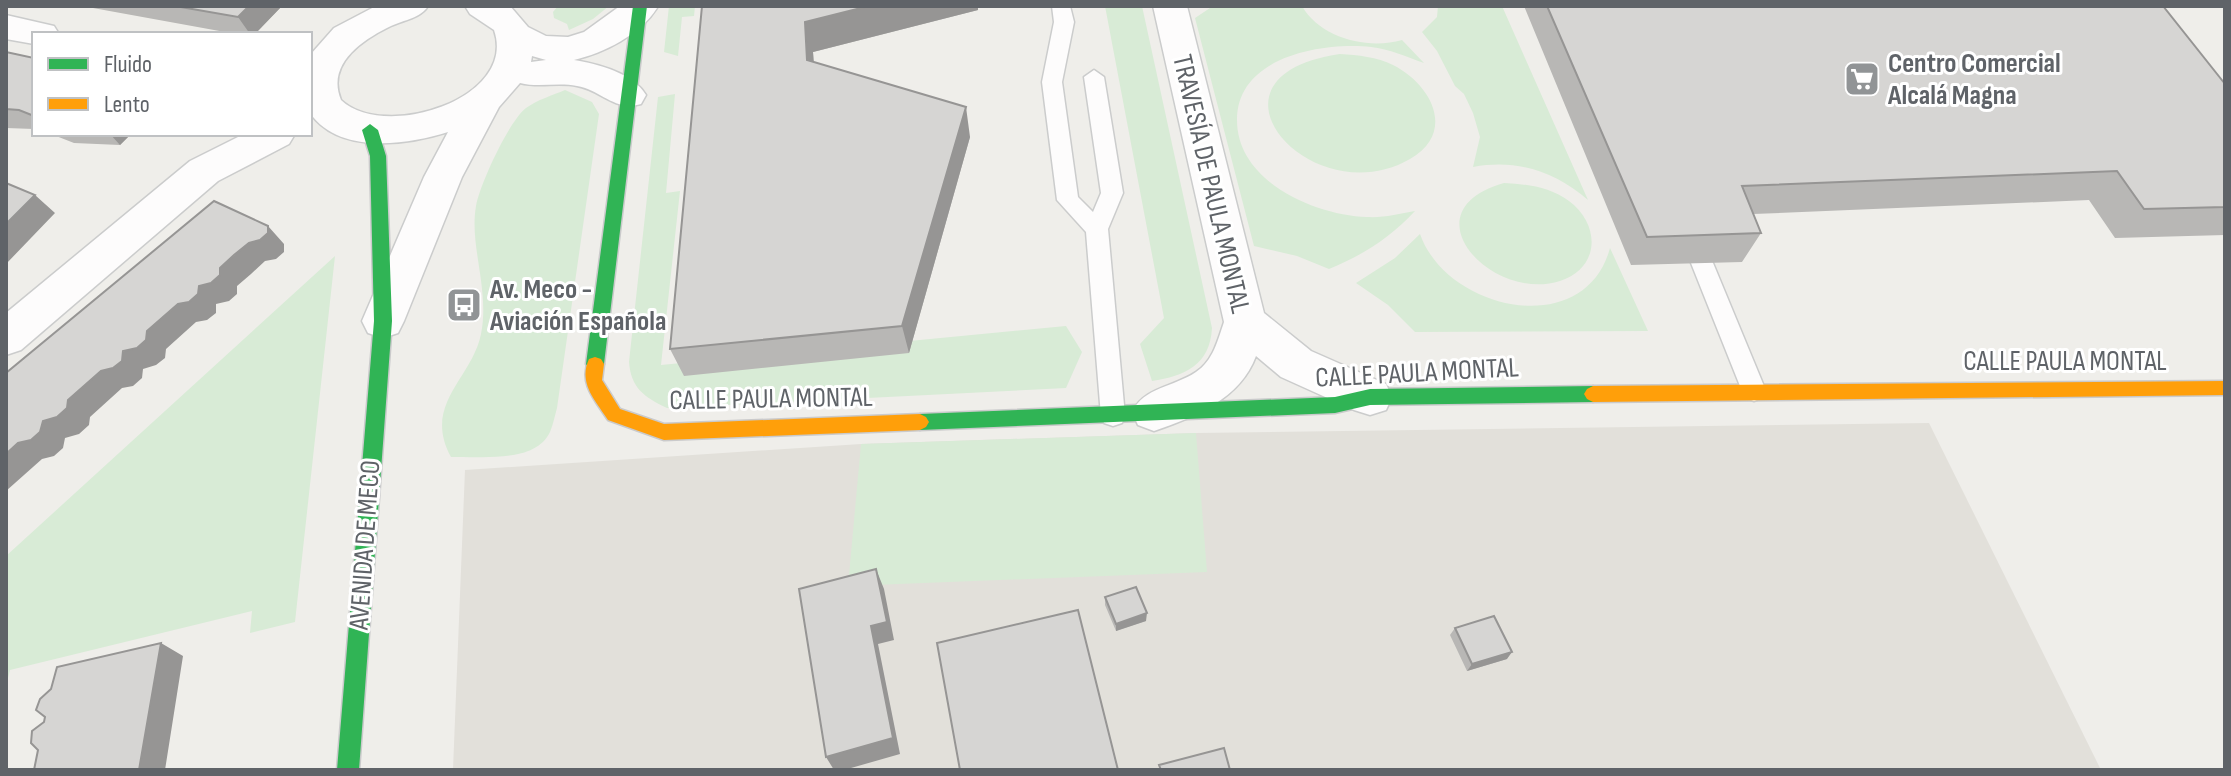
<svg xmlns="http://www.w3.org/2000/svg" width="2231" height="776" viewBox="0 0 2231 776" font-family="'Sofia Sans Condensed',sans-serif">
	<rect width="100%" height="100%" fill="#efeeea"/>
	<!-- education -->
	<path fill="#e2e0da" d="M1929,423l172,347h-1648l12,-300 396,-26 335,-11z"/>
	<!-- green -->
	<path fill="#d8ebd6" d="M558,6h51l-16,13 -24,11 -2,-6 -13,-6 -1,-6z
		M669,6h26l-1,10 -12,1 -4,39 -14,-4z
		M1105,6h37l70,322c-2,37 -27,48 -60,53l-12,-37 24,-26z
		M1213,6h89c18,32 66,44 100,34l22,23c-17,-6 -35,-14 -53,-16 -48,-5 -134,9 -134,73 0,62 78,95 130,97 16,1 32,-3 48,-6 -25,27 -52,44 -86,58l-32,-13 -43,-10 -59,-228z
		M1438,6h64l86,194c-34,-29 -71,-41 -115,-33l7,-30 -7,-24 -9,-19 -9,-8 -18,-35 -15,-19 15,-15z
		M1340,54c18,1 37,3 53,11 38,19 64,67 17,94 -99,57 -223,-83 -70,-105z
		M565,90l27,12 7,12 -42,294c-2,7 -4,17 -7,24 -15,32 -70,24 -99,25 -29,-53 21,-78 30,-123 9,-45 -12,-88 -5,-128 4,-22 33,-85 50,-98 11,-8 27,-13 39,-18z
		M675,94l-9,99 14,-2 -19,174 405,-39 16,26 -16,36 -399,20c-23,-11 -36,-20 -38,-46l29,-265z
		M1504,183c23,1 46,4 65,18 32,24 31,67 -9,80 -68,22 -155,-70 -56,-98z
		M1420,234c27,77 165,107 190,14l38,83 -233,1 -27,-27 -32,-22 39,-25z
		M335,256l-40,366 -45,11 2,-22 -242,59 -4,16v-130z
		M1196,433l11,139 -359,14 13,-142z"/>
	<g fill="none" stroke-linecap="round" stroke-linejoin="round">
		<defs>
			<path id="lane" d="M1052,6h18l4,16 -12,60 16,115 15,15 8,-19 -17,-116 10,-7 10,7 19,116 -15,36 17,187 -3,7 -9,3 -9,-3 -3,-7 -15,-184 -29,-32 -15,-118 12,-60z
				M1702,254l8,3 3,6 53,128 -4,7 -8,3 -8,-3 -4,-7 -51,-128 3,-6z"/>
			<path id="street" d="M376,6h52c-7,12 -24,14 -37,20 -29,14 -65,38 -50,74 43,41 177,-1 153,-70l-24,-16 -5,-8h45l18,21 18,9 22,1 16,-5 36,-26 37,2c-17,27 -53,45 -83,52 24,4 59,13 72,35l-5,9c-26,8 -40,-14 -64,-18 -20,-4 -38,2 -57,-3l-21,24 -37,70 -58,144 -6,12 -15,5 -15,-5 -6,-12 62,-144 24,-45c-41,13 -109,23 -138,-19l1,-59 23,-26zM532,56l14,4 -15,2z
				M1153,6h34l77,307 47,38 75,33 6,13 -6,13 -16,5 -16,-5 -73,-33 -25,-21c-16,43 -61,61 -102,75l-16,-6 -6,-13c12,-25 42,-25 64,-40 17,-11 22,-32 28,-50z
				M6,15l48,11 5,8h-25v10l-28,-5z
				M244,134h51l-6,10 -71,37 -197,169 -15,5v-42l184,-152z"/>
			<path id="fast" d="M633,6h14l-43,358 -3,5h-12l-3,-5z
				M370,124l8,6 8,26 6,165 -33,449h-22l37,-449 -4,-165 -8,-26z
				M1593,386l6,3 3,5 -3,5 -6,3 -223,3 -35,8 -415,17 -6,-3 -3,-5 3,-5 6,-3 415,-17 35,-8z"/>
			<path id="slow" d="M595,357l6,2 3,5 -2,16 18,29 44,15 256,-10 6,3 3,5 -3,5 -6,3 -256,10 -56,-20c-13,-20 -30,-37 -19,-61z
				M2225,381v14l-632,7 -6,-3 -3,-5 3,-5 6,-3z"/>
		</defs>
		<!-- lane casing -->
		<use href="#lane" stroke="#cbcccc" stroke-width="3"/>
		<!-- street casing -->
		<use href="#street" stroke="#cbcccc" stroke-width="3"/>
		<!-- fast casing -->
		<use href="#fast" stroke="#cacacb" stroke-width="3"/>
		<!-- slow casing -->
		<use href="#slow" stroke="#cacacb" stroke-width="3"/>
		<!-- lane -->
		<use href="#lane" fill="#fdfcfc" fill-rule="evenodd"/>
		<!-- street -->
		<use href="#street" fill="#fdfcfc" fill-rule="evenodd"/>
		<!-- fast -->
		<use href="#fast" fill="#30b455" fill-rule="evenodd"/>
		<!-- slow -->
		<use href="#slow" fill="#ff9f0a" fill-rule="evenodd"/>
	</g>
	<!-- wall -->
	<path fill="#b8b7b5" d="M82,6h200l-27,28h-19z
		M702,6h276v4l-165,42 1,10 156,75 -61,216 -225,23 -14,-27z
		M1524,6h639l62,78v151l-110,3 -26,-38 -336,14 8,19 -19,29 -111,3z
		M6,52l28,6v71l-28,-1z
		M51,134h80l-11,11 -46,-2z
		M1105,597l41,24 -30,10 -11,-26z
		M1455,628l52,31 -40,12 -17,-36z"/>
	<!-- shaded-wall -->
	<path fill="#969594" d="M249,6h33l-27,28h-5l-12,-17z
		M869,6h109v4l-165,42 2,38 -8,-30 -2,-38z
		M966,107l4,30 -61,216 -7,-27z
		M110,134h21l-11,11z
		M35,195l20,18 -49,51v-40z
		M268,226l16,18v8l-8,7 -11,2 -14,13 -14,12v8l-8,7 -13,3v9l-9,7 -11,2 -30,27 -1,9 -9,7 -13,4 -1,9 -9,8 -11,2 -32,29 -1,8 -10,9 -14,4 -2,10 -9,8 -12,3 -36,32v-37z
		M876,569l8,20 10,51 -16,4 22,110 -56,16h-10l-8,-13 45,-131z
		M1147,613l-1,8 -30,10v-7z
		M161,643l22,13 -18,114h-26z
		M1512,652l-5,7 -40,12 5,-7z"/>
	<!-- building -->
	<path fill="#d6d5d3" stroke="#969594" stroke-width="2" d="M175,6h74l-11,11z
		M702,6h167l-64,16 2,38 159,47 -64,219 -232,23z
		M1547,6h616l62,78v123l-81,2 -27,-38 -375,15 19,47 -114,4z
		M6,52l28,6v58l-15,-6 -13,-1z
		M6,183l29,12 -29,29z
		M214,201l54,25v7l-8,7 -11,3 -15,12 -14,13v7l-9,8 -12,3 -1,8 -9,8 -11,2 -31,27 -1,9 -9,8 -14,3 -1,10 -9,7 -12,3 -33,29 -1,8 -10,9 -14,4 -3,11 -9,8 -13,3 -12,11v-81z
		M876,569l11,53 -16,4 22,112 -67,19 -27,-168z
		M1136,587l11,26 -31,11 -11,-27z
		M1078,610l40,160h-158l-23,-127z
		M1494,616l18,36 -40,12 -17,-36z
		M161,643l-22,127h-105l4,-20 -7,-7 1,-12 12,-9 1,-5 -9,-7 4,-11 11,-10 6,-22z
		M1224,748l6,22h-69l-2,-5z"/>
	<!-- icons -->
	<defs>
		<symbol id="supermarket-square" viewBox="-11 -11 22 22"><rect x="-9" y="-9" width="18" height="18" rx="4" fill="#919496" stroke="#fff"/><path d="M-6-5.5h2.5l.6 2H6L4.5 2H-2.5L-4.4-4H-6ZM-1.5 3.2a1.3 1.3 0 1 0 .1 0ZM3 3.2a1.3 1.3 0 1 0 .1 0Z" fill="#fff"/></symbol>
		<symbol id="bus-square" viewBox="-11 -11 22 22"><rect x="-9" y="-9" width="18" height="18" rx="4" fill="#919496" stroke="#fff"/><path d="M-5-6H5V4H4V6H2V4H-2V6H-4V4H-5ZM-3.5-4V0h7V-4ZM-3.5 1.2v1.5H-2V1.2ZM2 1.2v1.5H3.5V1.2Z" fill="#fff"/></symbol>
	</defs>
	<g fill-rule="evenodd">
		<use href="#supermarket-square" x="1842" y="59" width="40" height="40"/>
		<use href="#bus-square" x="444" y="285" width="40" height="40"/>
	</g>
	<g text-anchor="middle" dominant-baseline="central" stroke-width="6" stroke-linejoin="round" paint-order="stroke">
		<!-- poi labels -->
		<g font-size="28" font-weight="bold" fill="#5f6368" stroke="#fff" text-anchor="start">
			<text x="1888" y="63">Centro Comercial<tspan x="1888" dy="32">Alcalá Magna</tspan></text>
			<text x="490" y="289">Av. Meco -<tspan x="490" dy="32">Aviación Española</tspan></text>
		</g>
		<!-- street labels -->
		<g font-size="28" fill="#5f6368" stroke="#fff">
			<text transform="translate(1211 184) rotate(77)">TRAVESÍA DE PAULA MONTAL</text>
			<text x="2065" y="361">CALLE PAULA MONTAL</text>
			<text transform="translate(1417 373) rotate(-3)">CALLE PAULA MONTAL</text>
			<text transform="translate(771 399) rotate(-1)">CALLE PAULA MONTAL</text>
			<text transform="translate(365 545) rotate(-86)">AVENIDA DE MECO</text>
		</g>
	</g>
	<!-- border -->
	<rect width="2231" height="776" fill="none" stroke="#5f6368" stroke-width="16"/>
	<!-- legend -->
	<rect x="32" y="32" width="280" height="104" fill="#ffffff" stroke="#bfc1c3" stroke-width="2"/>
	<rect x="48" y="58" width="40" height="12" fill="#30b455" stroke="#bfc1c3" stroke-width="2"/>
	<text x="104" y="72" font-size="24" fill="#5f6368">Fluido</text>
	<rect x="48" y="98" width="40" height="12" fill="#ff9f0a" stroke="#bfc1c3" stroke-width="2"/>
	<text x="104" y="112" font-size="24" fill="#5f6368">Lento</text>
</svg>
